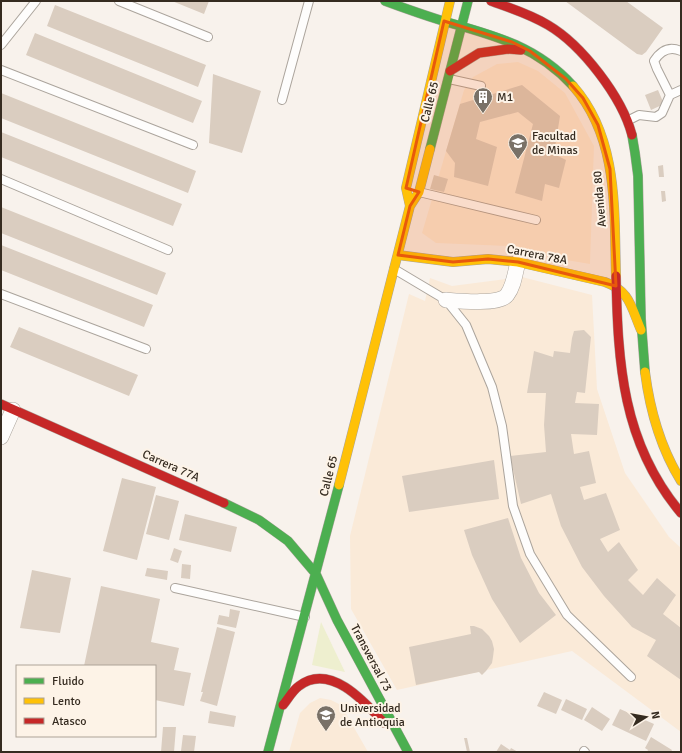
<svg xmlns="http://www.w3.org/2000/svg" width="682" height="753" viewBox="0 0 682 753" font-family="Signika,sans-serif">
	<rect width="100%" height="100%" fill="#f8f2ec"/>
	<!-- built -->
	<path fill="#faead8" d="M518,62l20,9 27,22 29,53 -4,118 -24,-4 -59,-14 -71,-3 -14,-10 42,-143 9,-13 24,-13z
		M522,277l70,18 5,94 28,84 44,64 12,11v184l-109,-81 -175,39 -46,-81 -1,-73 59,-242 16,7 5,-23 22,8z
		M320,698l11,2 10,5 27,47h-79l11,-39 10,-10z"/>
	<!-- green -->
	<path fill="#eeefcf" d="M321,622l24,50 -33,-7z"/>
	<!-- building -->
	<path fill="#dacdc0" d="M172,1h37l-5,13z
		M565,1h61l37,27 -17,24 -4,3 -5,-1z
		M55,5l151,60 -8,22 -151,-61z
		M35,33l167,68 -9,22 -167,-68z
		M213,74l48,17 -19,62 -33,-10z
		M522,85l38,31 -6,38 12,6 -7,28 -14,-4 -3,17 -27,-8 18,-69 -15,-12 -38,10 -4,17 21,8 -9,39 -34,-9 1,-14 -9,-12 14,-47z
		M658,90l6,14 -13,6 -6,-15z
		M1,93l195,78 -8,22 -187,-75z
		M1,132l181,72 -9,22 -172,-69z
		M663,165l1,12h-5l-1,-11z
		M434,175l14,4 -4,13 -14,-3z
		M661,191h4l1,10 -4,1z
		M1,207l165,66 -9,22 -156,-62z
		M1,245l152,60 -9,22 -143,-57z
		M19,327l119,48 -9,21 -119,-49z
		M584,330l7,7 -6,56 -8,-1 -2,11 24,1 -2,31 -26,-1 3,20 15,-3 7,32 -16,4 4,13 22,-7 14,37 -20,9 8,13 11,-10 19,28 -10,10 15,15 14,-17 19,17 -13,19 18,14v52l-34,-24 9,-16 -24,-13 -28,-31 -22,-29 -21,-41 -10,-32 -30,10 -11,-48 36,-4 -2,-27 2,-32h-19l7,-42 19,6 1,-6 16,2 2,-15 2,-7z
		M494,460l5,39 -90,13 -7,-36z
		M122,478l34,9 -19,73 -34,-9z
		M156,495l23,6 -10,39 -23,-6z
		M185,514l52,13 -6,25 -52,-12z
		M508,518l13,40 18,35 17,22 -36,28 -28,-44 -20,-44 -8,-25z
		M174,548l8,3 -4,12 -8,-3z
		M182,564l9,1 -1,14 -9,-1z
		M147,568l21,3 -1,9 -22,-4z
		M32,570l39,8 -11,55 -40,-5z
		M101,586l59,13 -9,43 28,6 -5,22 17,3 -7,33 -29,-6v-34h-71z
		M230,609l10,2 -4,17 -19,-4 2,-9 10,2z
		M470,626h4l8,3 7,7 3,5 2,8 -1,8 -1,6 -6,8 -4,4 -3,-3 -63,13 -7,-38 62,-13z
		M217,627l18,5 -18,74 -17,-5 3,-9h-2z
		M544,692l18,8 -6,14 -19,-8z
		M566,699l21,10 -5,11 -21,-10z
		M592,707l18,12 -8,12 -18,-11z
		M620,709l34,15 -8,17 -34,-16z
		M210,711l26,5 -2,11 -26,-4z
		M163,727h13l-2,25h-13z
		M183,735l13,1 -2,16 -13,-1z
		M651,737l21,13 -1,2h-24l1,-2 -3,-2z
		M464,738h3l3,14h-3z
		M501,744l9,6 1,-2 7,4h-22z"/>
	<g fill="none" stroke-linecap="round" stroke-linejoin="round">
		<defs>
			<path id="lane" d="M119,1l89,36
				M1,45l35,-44
				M1,70l192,75
				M449,79l32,7
				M670,95l-13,-26 -3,-8c7,-11 16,-15 27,-10
				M282,100l27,-99
				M629,120l10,-5 17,2 6,-4 8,-18 11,-5
				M1,179l167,71
				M419,192l117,28
				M394,269l52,31 20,25 26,62 10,39 11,80 17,48 37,61 64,62
				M1,294l145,55
				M175,588l130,29
				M584,751l1,1"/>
			<path id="street" d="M446,300c12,1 55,5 61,-5 7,-9 8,-22 11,-33
				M1,437l12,-27"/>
			<path id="fast" d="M385,1c19,7 39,14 58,20 50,14 94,25 130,65
				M632,135l3,18 3,23 3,143 4,53
				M430,149l38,-148
				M224,503l35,17 29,21 28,33 21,46 71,132
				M268,752l71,-267"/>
			<path id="slow" d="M573,86c46,52 41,125 43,190
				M410,206l-4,-18 44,-187
				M398,255l55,7 35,-3 30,3 87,20c25,9 26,25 36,48
				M645,372c5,39 15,75 36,109
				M339,485l71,-279 9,-14 11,-43"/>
			<path id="jam" d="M491,1c19,7 39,13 57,24 34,20 74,72 84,110
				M450,71l29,-18 29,-4 13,1
				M616,276c2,87 6,167 65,237
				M1,404l223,99
				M283,705c5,-6 9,-14 16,-19 31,-24 66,16 85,37"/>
		</defs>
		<!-- lane casing -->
		<use href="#lane" stroke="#aba49c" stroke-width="10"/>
		<!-- street casing -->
		<use href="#street" stroke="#aba49c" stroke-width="16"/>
		<!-- fast casing -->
		<use href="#fast" stroke="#aba49c" stroke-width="10"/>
		<!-- slow casing -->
		<use href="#slow" stroke="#aba49c" stroke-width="10"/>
		<!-- jam casing -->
		<use href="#jam" stroke="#aba49c" stroke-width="10"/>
		<!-- lane -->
		<use href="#lane" stroke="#fefdfc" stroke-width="8"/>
		<!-- street -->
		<use href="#street" stroke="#fefdfc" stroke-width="15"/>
		<!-- fast -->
		<use href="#fast" stroke="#4caf50" stroke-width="9"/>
		<!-- slow -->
		<use href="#slow" stroke="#ffc107" stroke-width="9"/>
		<!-- jam -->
		<use href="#jam" stroke="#c62828" stroke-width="9"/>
	</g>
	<!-- marked area -->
	<path fill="#e8590c" fill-opacity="0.2" stroke="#e8590c" stroke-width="3" stroke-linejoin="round" d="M444,21l68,21 18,9 36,28 17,19 15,27 12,44 6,117 -98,-24 -30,-3 -35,3 -55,-7 12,-49 9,-14 -13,-4z"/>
	<!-- icons -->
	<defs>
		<symbol id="building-pin" viewBox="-11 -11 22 30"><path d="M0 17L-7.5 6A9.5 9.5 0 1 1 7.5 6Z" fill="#797167" stroke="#fdf3e7"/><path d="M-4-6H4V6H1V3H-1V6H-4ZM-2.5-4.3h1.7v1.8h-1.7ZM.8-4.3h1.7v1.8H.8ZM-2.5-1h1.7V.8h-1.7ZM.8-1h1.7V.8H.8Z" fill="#fff"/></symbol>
		<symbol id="university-pin" viewBox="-11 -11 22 30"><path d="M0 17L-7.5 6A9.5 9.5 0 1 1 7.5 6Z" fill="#797167" stroke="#fdf3e7"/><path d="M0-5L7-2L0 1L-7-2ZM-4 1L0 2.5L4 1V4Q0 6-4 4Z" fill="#fff"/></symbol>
	</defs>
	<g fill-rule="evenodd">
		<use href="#building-pin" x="472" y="86" width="22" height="30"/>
		<use href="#university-pin" x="507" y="132" width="22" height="30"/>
		<use href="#university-pin" x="315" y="704" width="22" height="30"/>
	</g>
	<g text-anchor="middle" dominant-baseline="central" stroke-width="4" stroke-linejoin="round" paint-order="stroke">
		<!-- poi labels -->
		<g font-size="12" fill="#352b20" stroke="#fdf3e7" text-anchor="start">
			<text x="497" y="97">M1</text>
			<text x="532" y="136">Facultad<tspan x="532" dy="14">de Minas</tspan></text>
			<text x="340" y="708">Universidad<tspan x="340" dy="14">de Antioquia</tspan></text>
		</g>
		<!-- street labels -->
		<g font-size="12" fill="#352b20" stroke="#fdf3e7">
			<text transform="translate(430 102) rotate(-76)">Calle 65</text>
			<text transform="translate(600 199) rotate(-95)">Avenida 80</text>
			<text transform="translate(537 255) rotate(11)">Carrera 78A</text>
			<text transform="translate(171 466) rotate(24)">Carrera 77A</text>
			<text transform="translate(329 476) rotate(-76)">Calle 65</text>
			<text transform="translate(371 658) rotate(62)">Transversal 73</text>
		</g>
	</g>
	<!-- border -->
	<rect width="682" height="753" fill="none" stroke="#352b20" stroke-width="4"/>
	<!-- legend -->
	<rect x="16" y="665" width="140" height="72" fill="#fdf3e7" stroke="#ada397"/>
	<rect x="24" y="678" width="20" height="6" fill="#4caf50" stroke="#ada397"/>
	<text x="52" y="685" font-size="12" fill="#352b20">Fluido</text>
	<rect x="24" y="698" width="20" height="6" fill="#ffc107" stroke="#ada397"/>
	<text x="52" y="705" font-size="12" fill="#352b20">Lento</text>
	<rect x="24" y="718" width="20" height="6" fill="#c62828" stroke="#ada397"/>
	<text x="52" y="725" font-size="12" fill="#352b20">Atasco</text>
	<!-- north arrow -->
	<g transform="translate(646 717) rotate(79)" stroke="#fdf3e7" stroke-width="3" paint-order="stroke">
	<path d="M0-3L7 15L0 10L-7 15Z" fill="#352b20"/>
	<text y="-6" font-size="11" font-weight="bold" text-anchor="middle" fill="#352b20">N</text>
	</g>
</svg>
